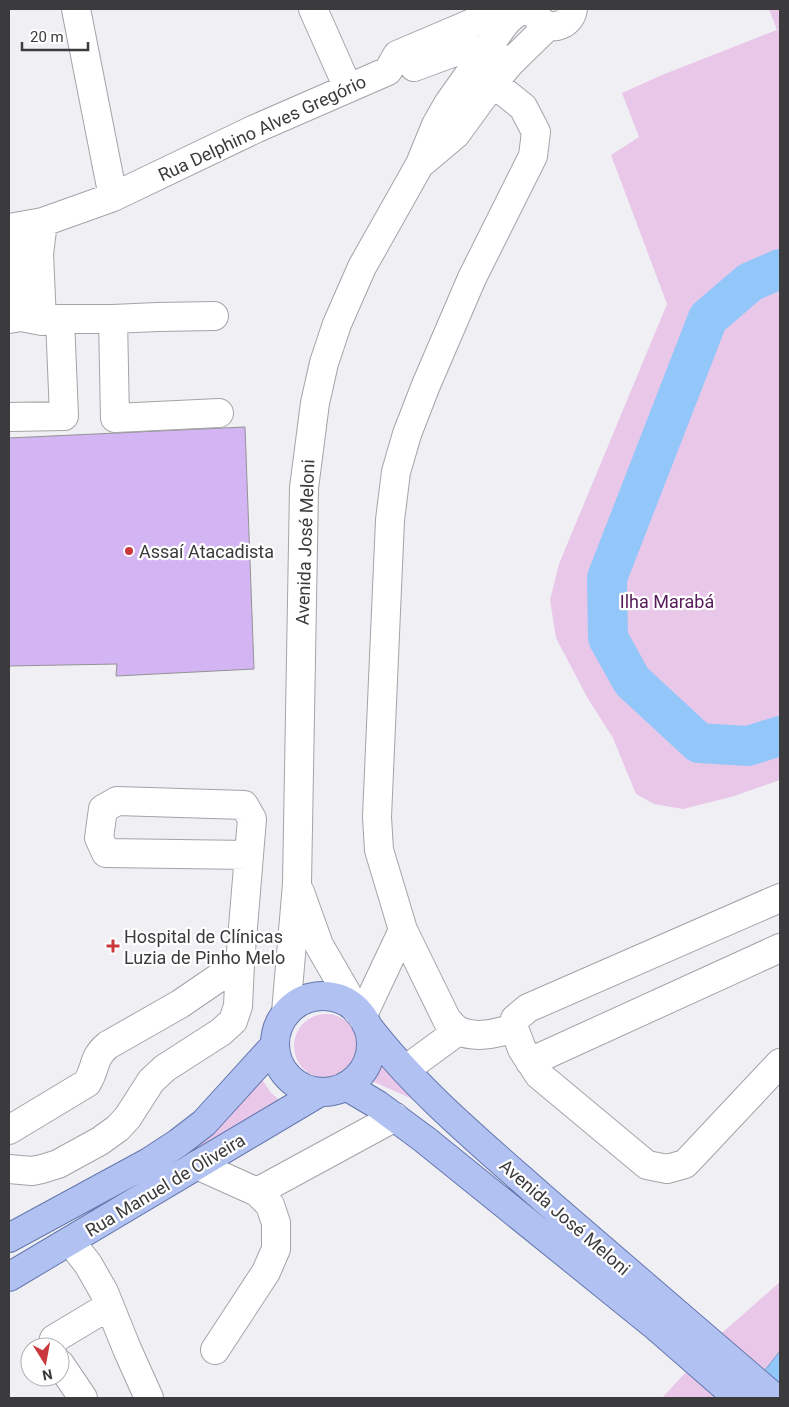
<svg xmlns="http://www.w3.org/2000/svg" width="789" height="1407" viewBox="0 0 789 1407" font-family="Roboto,sans-serif">
	<rect width="100%" height="100%" fill="#efeff4"/>
	<!-- green -->
	<path fill="#e9c7e9" d="M769,9h11v771l-49,17 -48,12 -29,-5 -18,-10 -23,-56 -26,-41 -31,-59 -6,-38 9,-36 108,-260 -56,-149 28,-18 -17,-44 40,-18 115,-45z
		M294 1046a32 32 0 1 1 64 0a32 32 0 1 1-64 0Z
		M382,1060l44,45 -61,-27 11,-14z
		M257,1072l14,21 10,8 -80,48 -3,-1 -3,-3z
		M780,1282v69l-37,47h-81l60,-65z"/>
	<!-- water -->
	<path fill="#93c7fa" stroke="#799dc1" d="M780,1351v47h-37z"/>
	<g fill="none" stroke-linecap="round" stroke-linejoin="round">
		<!-- river -->
		<path stroke="#93c7fa" stroke-width="40" d="M780,269l-30,13 -42,36 -101,260 1,60 24,43 67,62 49,3 32,-10"/>
	</g>
	<!-- building -->
	<path fill="#d4b5f3" stroke="#949296" d="M245,427l9,242 -138,7 1,-12 -108,2v-228z"/>
	<g fill="none" stroke-linecap="round" stroke-linejoin="round">
		<defs>
			<path id="minor" d="M76,9l37,188
				M313,9l35,79
				M536,15c10,18 34,13 37,-6
				M414,67l46,-17 16,-1 23,8
				M493,83l30,24 13,25 -3,24 -61,122 -46,107 -19,49 -11,38 -6,48 -13,297 2,33 24,80 44,90c4,4 8,9 12,11 18,8 38,2 55,-3
				M424,161l32,-27 37,-51 18,-21 37,-36
				M9,228l34,-6 70,-25 142,-68 133,-58 9,-16 108,-46
				M10,228l7,28 4,61
				M9,319l12,-2 21,4 18,-2h53l44,-2 57,-1
				M113,319l2,99 104,-5
				M42,321l-3,-67 4,-32
				M9,417l55,-1 -4,-97
				M300,892l19,53 38,66
				M780,898l-252,110 -13,11 -1,9 8,21 17,26 108,90 20,4 18,-5 95,-101
				M286,1013l11,-129 7,-396 11,-85 9,-40 13,-39 25,-57 58,-103 16,-39 12,-21 55,-78 6,-7 13,-10
				M362,1017l41,-87
				M530,1062l250,-114
				M405,1070l53,-39
				M9,1130l78,-47c10,-16 5,-25 21,-38l72,-41 60,-41
				M197,1165l60,27 13,13 6,18v26l-10,23 -51,78
				M9,1169l23,2 10,-2 16,-5 42,-23 18,-13 10,-11 23,-36 14,-13 56,-36 12,-11 5,-15 2,-43 12,-144 -8,-14 -127,-4 -14,8 -4,29 7,15 143,2
				M257,1192l138,-75
				M70,1241l18,23 16,28 23,57 22,49
				M52,1347l2,-8 55,-33
				M60,1364l23,34"/>
			<path id="major" d="M275 1044a48 48 0 1 1 96 0a48 48 0 1 1-96 0Z
				M366,1024c50,66 117,121 179,176 76,66 153,132 230,198
				M346,1086l32,19 46,34 229,185 85,74
				M9,1238l140,-76 29,-19 26,-20 70,-77
				M9,1277l311,-185"/>
		</defs>
		<!-- minor casing -->
		<use href="#minor" stroke="#a4a4a8" stroke-width="30"/>
		<!-- major casing -->
		<use href="#major" stroke="#6577ad" stroke-width="30"/>
		<!-- minor -->
		<use href="#minor" stroke="#fff" stroke-width="28"/>
		<!-- major -->
		<use href="#major" stroke="#b0c1f2" stroke-width="28"/>
	</g>
	<!-- markers -->
	<g fill="#c8383c" stroke="#fff" stroke-width="2">
		<circle cx="129" cy="551" r="5"/>
		<path d="M110.5 938.5h5v5h5v5h-5v5h-5v-5h-5v-5h5z"/>
	</g>
	<g text-anchor="middle" dominant-baseline="central" stroke-width="4.5" stroke-linejoin="round" paint-order="stroke">
		<!-- street labels -->
		<g font-size="18" fill="#3b3b3d" stroke="#fff">
			<text transform="translate(262 128) rotate(-25)">Rua Delphino Alves Gregório</text>
			<text transform="translate(305 542) rotate(-88)">Avenida José Meloni</text>
			<text transform="translate(165 1185) rotate(-31)">Rua Manuel de Oliveira</text>
			<text transform="translate(565 1217) rotate(41)">Avenida José Meloni</text>
		</g>
		<!-- poi labels -->
		<g font-size="18" fill="#3b3b3d" stroke="#fff" text-anchor="start">
			<text x="139" y="551">Assaí Atacadista</text>
			<text x="124" y="936">Hospital de Clínicas<tspan x="124" dy="21">Luzia de Pinho Melo</tspan></text>
		</g>
		<!-- park labels -->
		<g font-size="18" fill="#561a59" stroke="#fff">
			<text x="667" y="601">Ilha Marabá</text>
		</g>
	</g>
	<!-- border -->
	<rect width="789" height="1407" fill="none" stroke="#3b3b3d" stroke-width="20"/>
	<!-- north arrow -->
	<g transform="translate(45 1362) rotate(169)"><circle r="24" fill="#ffffff" stroke="#b1b1b1"/>
	<path d="M0-4L9 19L0 12L-9 19Z" fill="#c8383c"/>
	<text y="-8" font-size="14" font-weight="bold" text-anchor="middle" fill="#3b3b3d">N</text>
	</g>
	<!-- scale -->
	<path d="M22 42v8h66v-8" fill="none" stroke="#3b3b3d" stroke-width="2.5"/>
	<text x="30" y="42" font-size="15" fill="#3b3b3d" stroke="#ffffff" stroke-width="4" paint-order="stroke">20 m</text>
</svg>
